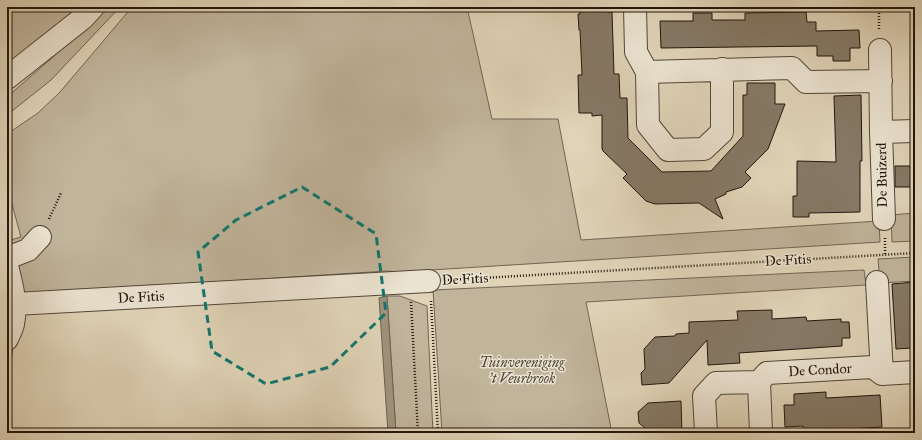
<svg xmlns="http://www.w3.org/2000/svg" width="922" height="440" viewBox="0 0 922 440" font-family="'IM FELL Great Primer',serif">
	<rect width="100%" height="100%" fill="#e0d4b8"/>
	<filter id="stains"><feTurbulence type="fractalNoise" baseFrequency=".005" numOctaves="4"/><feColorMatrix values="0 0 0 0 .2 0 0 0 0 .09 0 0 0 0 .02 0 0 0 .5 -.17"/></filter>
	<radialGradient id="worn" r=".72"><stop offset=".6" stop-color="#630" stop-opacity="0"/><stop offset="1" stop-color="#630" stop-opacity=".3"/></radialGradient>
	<!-- green -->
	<path fill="#c0b49b" stroke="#716554" d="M7,7h74l-74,65z
		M104,7h16l-69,73 -44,35v-18l46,-40z
		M132,7h335l25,112h66l23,121 298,-19 1,21 -481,30 -12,-1 -362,23 -18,-53 14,-4 -14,-51v-52l31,-21 22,-21z
		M915,213v28l-23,1 -1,-27z
		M915,257v24l-35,2 -2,-24z
		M864,270l2,15 -280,17 26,131h-170l-9,-143z
		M387,296h13l27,10 6,127h-37z
		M13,348l-6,41v-34z"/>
	<!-- water -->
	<path fill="#9f937e" stroke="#6d6151" d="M387,296l9,137h-8l-9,-135z"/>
	<!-- building -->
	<path fill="#857966" stroke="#22160d" d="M580,7h28v5h4l2,62h5l1,24h7l1,40 34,34 49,-1 32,-35v-41h4v-12h28v21h10l-17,45 -23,23 6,6 -9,9 -16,5v2l-11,5 8,20 -24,-16 -44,1 -9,-3 -23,-23 4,-4 -24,-23 -1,-3v-33l-10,1v-3h-13l-1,-38h4l-2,-45h-1l-1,-16h2z
		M806,12l1,10h9v9l43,-1 1,18h-10v13h-17v-5h-16v-10l-156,2 -1,-27h33v-8h19v7h33v-7z
		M861,95l1,66h-2v51l-51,1v4h-16v-21h4v-35l39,1 -2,-66z
		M895,166h17v21h-17z
		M915,282v50h-4l1,16 -16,1 -4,-65z
		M772,310v9l34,-2 1,4 34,-2v3h8l1,16h-8v8l-103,7 1,10 -32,2 -1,-25 -38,43 -27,2 -1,-12 4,-4 -1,-20 11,-12 20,-1 1,-2 13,-1v-11l49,-2 -1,-9z
		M826,392v6l54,-3 2,32 -79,5v-6l-18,1 -1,-22h10v-11z
		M681,401l1,32h-31l-12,-10 -1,-11 10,-9z"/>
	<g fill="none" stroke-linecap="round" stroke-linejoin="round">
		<defs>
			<path id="minor" d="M635,7l1,45 11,20 1,53 20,25 36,-1 18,-17v-63
				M880,50l1,82 34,-1
				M647,72l145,-4 14,14 75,-1
				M7,78l76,-60 10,-11
				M881,132l3,87
				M7,258l21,-8 12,-13
				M7,266c5,19 10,39 6,58 -1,5 -4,10 -6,15
				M877,282l5,92
				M15,304l414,-23
				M706,433l-2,-37 12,-13 43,-1
				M761,433l-2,-51 8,-9 106,-6 9,7 33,-2"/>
		</defs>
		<!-- minor casing -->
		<use href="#minor" stroke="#524638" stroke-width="24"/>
		<!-- path -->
		<path stroke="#22160d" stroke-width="2.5" stroke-dasharray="1 2" stroke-linecap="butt" d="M879,7v22
			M49,219l12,-26
			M885,238v17
			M448,280l467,-27
			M431,301l7,132
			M411,302l7,131"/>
		<!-- minor -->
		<use href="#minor" stroke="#ebe3d1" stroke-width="22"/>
	</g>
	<!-- marked area -->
	<path fill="none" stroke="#0f766e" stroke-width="3" stroke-dasharray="8 5" stroke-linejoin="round" d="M302,187l74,47 10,79 -56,54 -64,17 -54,-33 -14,-99 38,-32z"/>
	<g text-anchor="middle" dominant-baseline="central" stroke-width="3" stroke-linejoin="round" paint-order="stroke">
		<!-- street labels -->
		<g font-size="14" fill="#22160d" stroke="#ebe3d1">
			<text transform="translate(882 175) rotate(-91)">De Buizerd</text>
			<text transform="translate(788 260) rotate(-3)">De Fitis</text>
			<text transform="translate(465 279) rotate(-3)">De Fitis</text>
			<text transform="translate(141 297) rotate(-3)">De Fitis</text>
			<text transform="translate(820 370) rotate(-3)">De Condor</text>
		</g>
		<!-- park labels -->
		<g font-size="14" font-style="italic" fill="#514538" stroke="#ebe3d1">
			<text x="522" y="362">Tuinvereniging<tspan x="522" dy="16">'t Veurbrook</tspan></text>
		</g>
	</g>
	<!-- margin -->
	<rect width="922" height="440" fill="none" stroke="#e0d4b8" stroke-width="24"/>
	<rect x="8" y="8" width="906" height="424" fill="none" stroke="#22160d" stroke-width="2"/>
	<rect x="12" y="12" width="898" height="416" fill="none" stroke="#22160d"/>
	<rect width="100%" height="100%" filter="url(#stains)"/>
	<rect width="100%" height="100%" fill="url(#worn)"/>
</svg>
